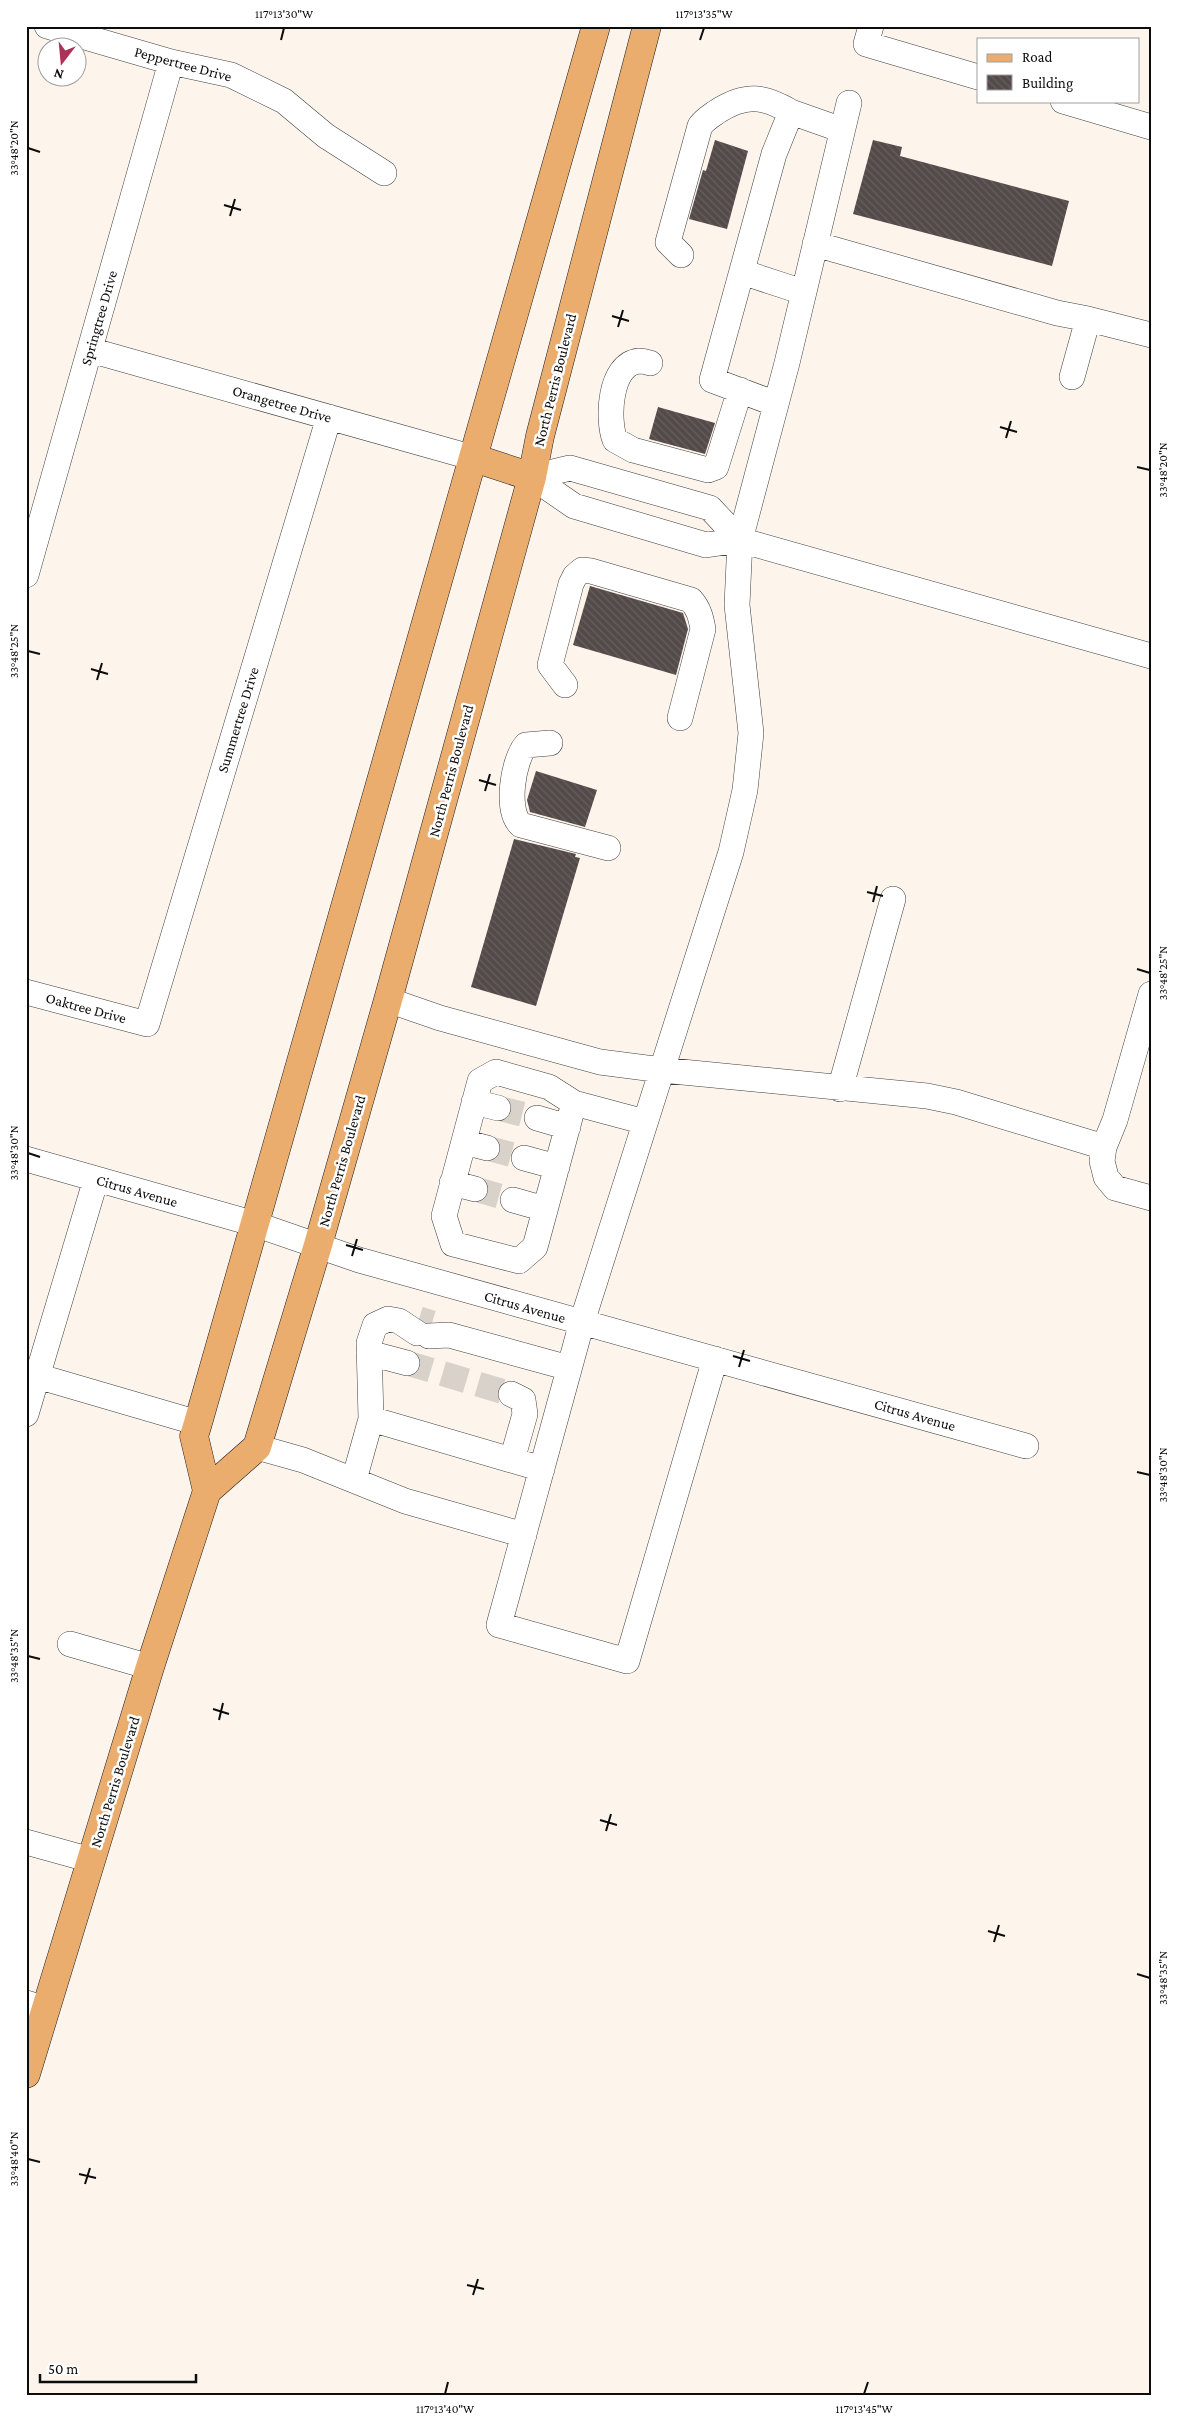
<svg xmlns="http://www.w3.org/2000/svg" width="1177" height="2422" viewBox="0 0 1177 2422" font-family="'Crimson Pro',serif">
	<defs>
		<pattern id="building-back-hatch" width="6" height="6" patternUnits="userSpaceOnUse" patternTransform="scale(1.25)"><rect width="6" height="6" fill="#534a49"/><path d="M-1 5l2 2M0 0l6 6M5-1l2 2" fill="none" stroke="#67605f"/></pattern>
	</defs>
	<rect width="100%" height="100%" fill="#fdf5ec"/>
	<!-- building -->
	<path fill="url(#building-back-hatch)" d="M715,140l33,11 -21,78 -38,-10 14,-49 3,1z
		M873,140l29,7 -2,9 169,45 -17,65 -199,-52z
		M658,407l57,16 -10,31 -56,-15z
		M590,586l93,27 5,16 -12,46 -103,-30z
		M536,771l61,19 -12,37 -55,-15 -3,-12z
		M514,839l62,15 -1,3 5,1 -44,148 -65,-19z"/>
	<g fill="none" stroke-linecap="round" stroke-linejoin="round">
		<!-- minor-tunnel -->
		<path stroke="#d9d2ca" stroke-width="25" stroke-dasharray="25 12" stroke-linecap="butt" d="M498,1108l39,10
			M487,1148l37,10
			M475,1189l38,11
			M419,1319l13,4
			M407,1363l104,31"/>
		<defs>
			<path id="minor" d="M47,26l124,36 60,13 53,26 42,35 58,37
				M871,26l-5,18 112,33
				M1063,101l88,26
				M815,244l242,69 31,6
				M681,255l-13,-13 32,-116c5,-7 11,-10 18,-15 27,-17 45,-16 73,1
				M742,272l61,20
				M90,350l384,108
				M650,363c-3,-1 -8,-2 -11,-2 -30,3 -32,59 -24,79l18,10 75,20 8,-3 24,-77
				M1072,377l16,-58 63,16
				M776,404l-64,-24 62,-226 17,-42 51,18
				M532,477l42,29 132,39 34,-5 411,116
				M532,477l38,-9 140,40 30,32
				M26,575l145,-513
				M565,685l-15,-20 21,-81 4,-8 7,-6 9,1 100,29c8,9 10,18 12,29l-23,89
				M550,743l-24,2c-13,15 -21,66 -5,80l87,23
				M26,992l121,32 182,-607
				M1151,994l-36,126 -11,27 -2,14 4,16 9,11 36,10
				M388,1000l52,18 160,44 62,8 265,26 29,6 148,45
				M840,1089l53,-190
				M474,1102l24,6
				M574,1103l-39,144 -16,14 -66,-17 -9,-28 36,-135 16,-9 53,15 25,16 71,19
				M537,1118l31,9
				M464,1142l23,6
				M524,1158l33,9
				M26,1159l229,65 104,36 667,186
				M452,1183l23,6
				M513,1200l32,9
				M429,1336l20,-1 120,33
				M369,1353l38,10
				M715,1359l-88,302 -128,-36 83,-303 149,-470 14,-62 6,-57 -14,-128 3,-65 47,-177 62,-260
				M37,1376l161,47
				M511,1394l12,6 2,14 -13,46
				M26,1414l70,-235
				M371,1419l171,50
				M257,1447l46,13 102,41 119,34
				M354,1480l17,-61 -2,-76 6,-18 13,-6 11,2 18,12
				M70,1644l80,23
				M26,1842l65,18
				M26,2003l20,6"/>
			<path id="major" d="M474,458l58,19
				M207,1491l-13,-55 4,-13 398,-1397
				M26,2074l124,-407 57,-176 50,-44 61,-202 70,-245 144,-523 8,-41 107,-410"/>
		</defs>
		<!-- minor casing -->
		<use href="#minor" stroke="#3f3f3f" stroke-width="26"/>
		<!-- major casing -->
		<use href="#major" stroke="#1d1d1d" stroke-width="29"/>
		<!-- minor -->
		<use href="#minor" stroke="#fff" stroke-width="25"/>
		<!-- major -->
		<use href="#major" stroke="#ebad6e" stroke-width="28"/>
	</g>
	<!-- ticks -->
	<path fill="none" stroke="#0c0c0c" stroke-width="2" d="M281,40l3,-12M700,40l4,-12M28,148l12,4M224,205l17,5M230,216l5,-17M612,316l17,5M618,327l5,-17M1000,427l17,5M1006,438l5,-17M1137,467l13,3M28,651l12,3M91,669l17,5M97,680l5,-17M479,780l17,5M485,791l5,-17M867,892l16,4M873,902l4,-16M1137,969l13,4M28,1153l12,4M346,1245l17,5M352,1256l5,-17M733,1356l17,5M739,1367l5,-17M1137,1472l13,3M28,1656l12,3M213,1709l16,5M219,1720l4,-17M600,1820l17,5M606,1831l5,-17M988,1931l17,5M994,1942l5,-17M1137,1974l13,4M28,2159l12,3M79,2174l17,4M85,2184l5,-16M467,2285l17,4M473,2295l5,-16M445,2394l3,-12M864,2394l4,-12"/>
	<g text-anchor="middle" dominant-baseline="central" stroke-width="5" stroke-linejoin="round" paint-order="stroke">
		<!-- street labels -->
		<g font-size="15" fill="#0c0c0c" stroke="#fff">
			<text transform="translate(183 64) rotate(15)">Peppertree Drive</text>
			<text transform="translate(99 318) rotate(-74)">Springtree Drive</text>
			<text transform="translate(555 380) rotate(-76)">North Perris Boulevard</text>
			<text transform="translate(282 404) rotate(16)">Orangetree Drive</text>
			<text transform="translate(238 720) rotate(-73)">Summertree Drive</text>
			<text transform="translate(451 771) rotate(-75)">North Perris Boulevard</text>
			<text transform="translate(86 1008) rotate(15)">Oaktree Drive</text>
			<text transform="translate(342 1161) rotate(-74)">North Perris Boulevard</text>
			<text transform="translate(137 1191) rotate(16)">Citrus Avenue</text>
			<text transform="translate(525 1307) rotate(16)">Citrus Avenue</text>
			<text transform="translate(915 1415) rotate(16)">Citrus Avenue</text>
			<text transform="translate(115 1782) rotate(-73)">North Perris Boulevard</text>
		</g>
	</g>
	<!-- border -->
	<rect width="1177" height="2422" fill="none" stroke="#ffffff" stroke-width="55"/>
	<!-- legend -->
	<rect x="977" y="38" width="162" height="65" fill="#ffffff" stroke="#9e9e9e"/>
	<rect x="987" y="54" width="25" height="8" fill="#ebad6e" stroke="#9e9e9e"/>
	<text x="1022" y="62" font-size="15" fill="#0c0c0c">Road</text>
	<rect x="987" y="75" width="25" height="15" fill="url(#building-back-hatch)" stroke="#9e9e9e"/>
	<text x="1022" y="88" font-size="15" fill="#0c0c0c">Building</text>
	<!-- north arrow -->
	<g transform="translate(62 62) rotate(196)"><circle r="24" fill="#ffffff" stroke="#9e9e9e"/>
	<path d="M0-4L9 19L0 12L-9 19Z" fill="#ad3257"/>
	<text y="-8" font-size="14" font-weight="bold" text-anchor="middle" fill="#0c0c0c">N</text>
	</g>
	<!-- scale -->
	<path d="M40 2374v8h156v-8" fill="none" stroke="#0c0c0c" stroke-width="2.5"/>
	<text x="48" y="2374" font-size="15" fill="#0c0c0c" stroke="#ffffff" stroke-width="4" paint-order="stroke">50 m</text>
	<rect x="28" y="28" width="1122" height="2366" fill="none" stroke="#0c0c0c" stroke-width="2"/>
	<g font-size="12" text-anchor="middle" fill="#0c0c0c">
		<text x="284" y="18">117°13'30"W</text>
		<text x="704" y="18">117°13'35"W</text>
		<text transform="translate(14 148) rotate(-90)" y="4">33°48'20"N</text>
		<text transform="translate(1163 470) rotate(-90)" y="4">33°48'20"N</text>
		<text transform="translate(14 651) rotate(-90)" y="4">33°48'25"N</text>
		<text transform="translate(1163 973) rotate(-90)" y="4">33°48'25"N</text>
		<text transform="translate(14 1153) rotate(-90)" y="4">33°48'30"N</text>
		<text transform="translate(1163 1475) rotate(-90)" y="4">33°48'30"N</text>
		<text transform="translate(14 1656) rotate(-90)" y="4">33°48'35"N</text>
		<text transform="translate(1163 1978) rotate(-90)" y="4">33°48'35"N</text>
		<text transform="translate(14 2159) rotate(-90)" y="4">33°48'40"N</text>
		<text x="445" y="2413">117°13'40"W</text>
		<text x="864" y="2413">117°13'45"W</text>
	</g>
</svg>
